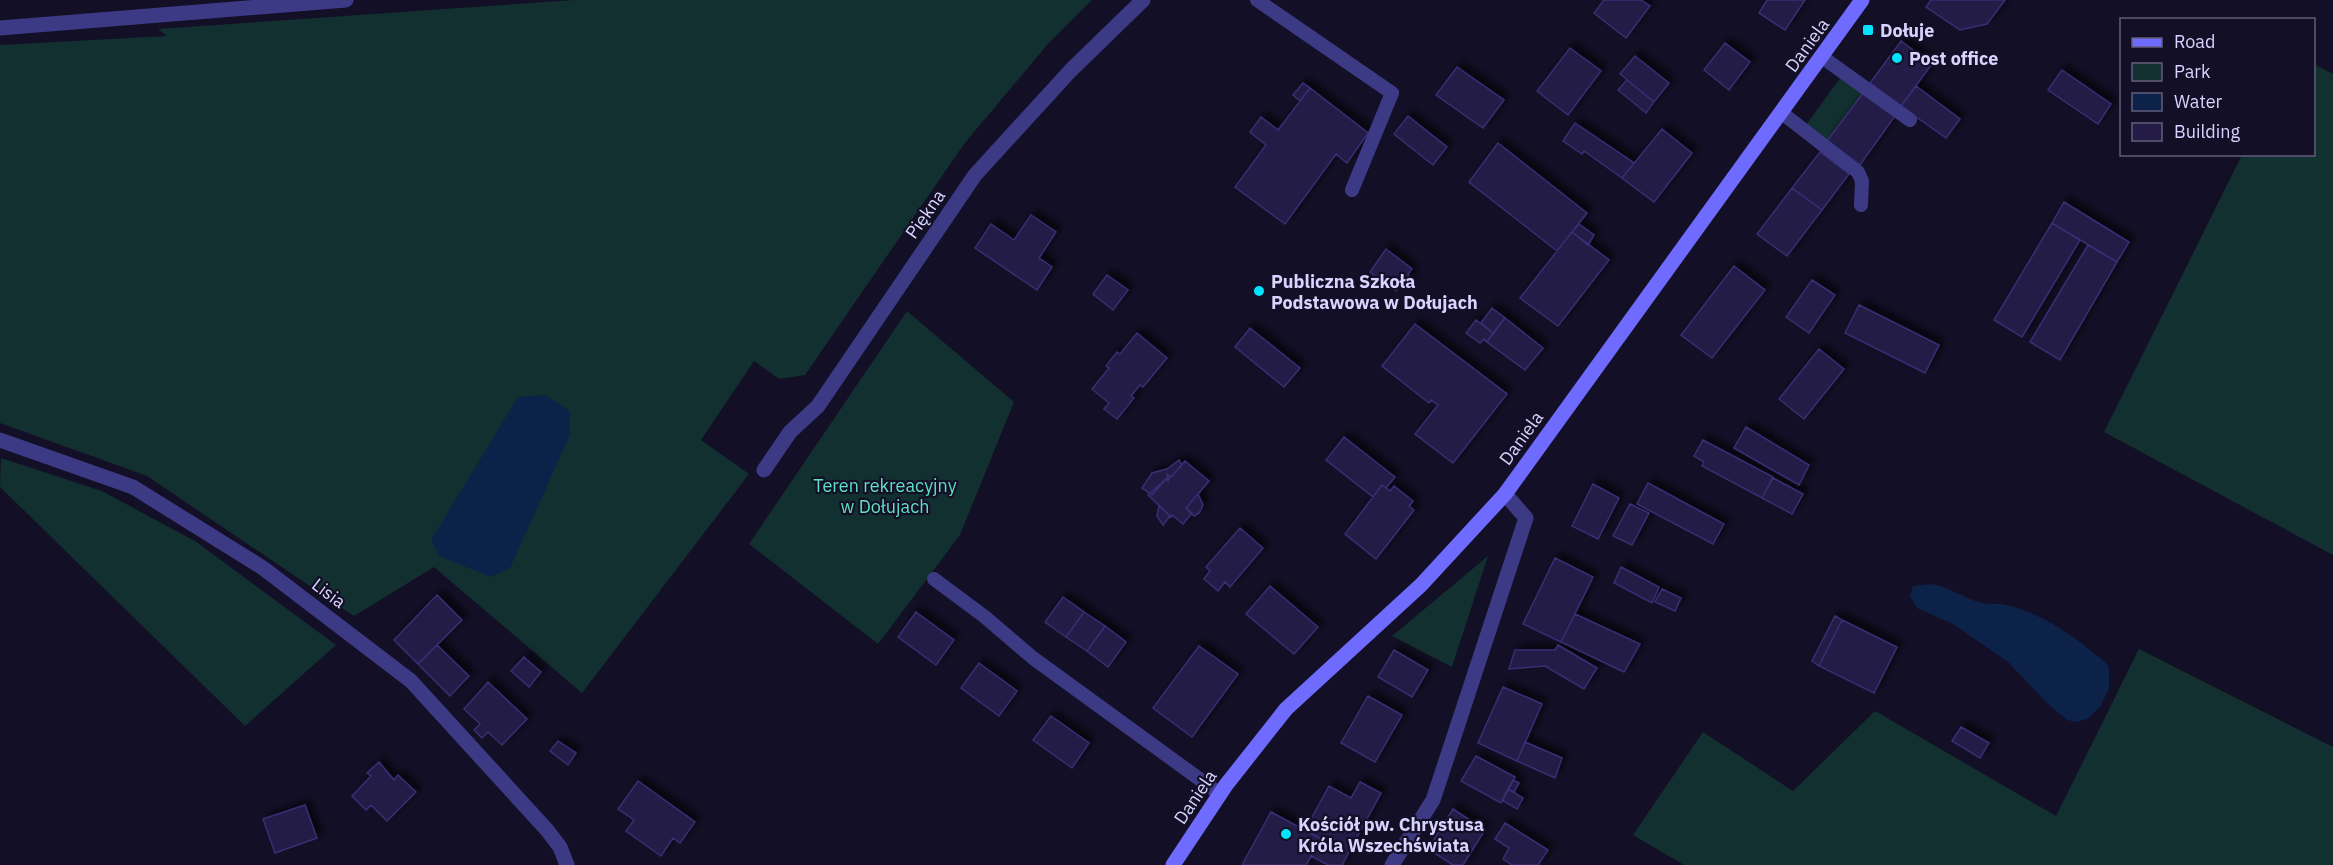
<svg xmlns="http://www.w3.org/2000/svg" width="2333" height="865" viewBox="0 0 2333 865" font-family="'IBM Plex Sans',sans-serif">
	<defs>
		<filter id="shadow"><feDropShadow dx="5.5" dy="-5.5" stdDeviation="3" flood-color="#0009"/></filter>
	</defs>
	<rect width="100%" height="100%" fill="#130f26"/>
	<!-- green -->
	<path fill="#12302f" d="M574,0h518l-45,45 -83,99 -159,231 -26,4 -25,-18 -53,79 48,34 -167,219 -148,-126 -80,49 -207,-140 -147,-53v-378l167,-9 -9,-7z
		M2314,64l19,10v481l-229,-123 138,-277 72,-1z
		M1840,78l23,15 -36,48 -21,-16z
		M907,311l107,91 -54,133 -82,109 -129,-100z
		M1,458l101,33 93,50 141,104 -91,81 -245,-239z
		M1488,556l-36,111 -60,-31z
		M2139,649l194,98v118h-649l-51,-30 70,-103 90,59 82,-80 181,105z"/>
	<!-- water -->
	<path fill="#0c2248" d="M545,395l25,16v24l-60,133 -19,9 -52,-21 -8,-16 87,-143z
		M1932,584c18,3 31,14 47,18 9,3 19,1 28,3 39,10 73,35 102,61v23l-9,18 -13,12 -10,3 -10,-2 -20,-17 -39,-41 -55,-38 -36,-16 -7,-12 3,-10z"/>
	<!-- building -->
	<path fill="#241b47" stroke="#3b2d73" stroke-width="1.5" filter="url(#shadow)" d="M1604,0h37l9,6 -24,32 -32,-25z
		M1767,0h38l-20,30 -26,-17z
		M1931,0h74l-18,24 -27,6 -34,-23z
		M1901,41l31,23 -31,42 -31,-23z
		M1725,43l25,19 -21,28 -25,-20z
		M1570,48l31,23 -33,44 -31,-24z
		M1635,56l34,27 -15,19 -34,-28z
		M1457,67l47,33 -21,28 -47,-33z
		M2062,70l49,34 -13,20 -50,-34z
		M1627,80l27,22 -8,11 -28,-23z
		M1303,83l7,5 -10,13 -7,-6z
		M1916,86l44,33 -14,19 -45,-32z
		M1310,88l58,45 -21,30 -11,-9 -51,70 -50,-37 31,-42 -16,-13 11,-15 17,13z
		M1863,93l32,23 -35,49 -33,-24z
		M1408,116l39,31 -14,18 -39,-31z
		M1575,123l59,40 -12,15 -38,-27 -2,3 -19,-13z
		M1662,129l30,24 -38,49 -32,-24z
		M1498,143l89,70 -30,38 -88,-69z
		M1820,152l29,22 -27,36 -30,-22z
		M1792,188l30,22 -35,46 -30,-22z
		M2064,202l65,40 -12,20 -65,-39z
		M1031,215l25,17 -17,26 13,9 -15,23 -62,-42 16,-24 23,16z
		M2052,223l28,17 -58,97 -28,-17z
		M1579,224l15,11 -6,10 -16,-13z
		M1572,232l37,28 -51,66 -38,-28z
		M2088,245l29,17 -57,98 -30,-18z
		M1386,249l26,20 -4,5 3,6 -5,6h-7l-3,5 -26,-19z
		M1734,266l31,24 -53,68 -31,-23z
		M1107,275l21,15 -15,20 -20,-16z
		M1812,280l23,15 -26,38 -23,-16z
		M1859,305l80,40 -14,28 -80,-40z
		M1492,308l13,10 -12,15 -12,-10z
		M1505,318l38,30 -18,22 -38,-28z
		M1476,320l17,13 -6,9 -3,-3 -4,4 -14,-10z
		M1415,324l92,70 -54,69 -38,-29 23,-29 -7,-5 -2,3 -47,-37z
		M1250,328l50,40 -16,19 -49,-40z
		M1137,333l30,25 -24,29 -3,-2 -9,11 3,2 -17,21 -13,-10 5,-6 -17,-14 17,-21 -3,-2 11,-14 3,2z
		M1819,349l25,20 -40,50 -25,-20z
		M1746,427l63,38 -10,20 -65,-37z
		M1344,437l51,40 -9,11 -4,-3 -9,12 -47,-37z
		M1703,440l70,37 -11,21 -60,-32 2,-4 -10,-6z
		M1179,460l3,5 -11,12 -4,-3 2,5h-3l-14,16 -10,-7 10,-15 15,-4z
		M1185,461l24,20 -23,27 6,5 -9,11 -11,-9 -1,2 -23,-22 18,-16 2,2 -1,-7 4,3z
		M1773,478l30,16 -11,20 -30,-16z
		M1648,483l76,41 -11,20 -76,-40z
		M1593,484l26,14 -21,41 -26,-13z
		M1382,485l8,6 4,-5 19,15 -4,5 5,4 -38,49 -31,-25z
		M1198,494l5,11 -4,8 -5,3 -8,-8z
		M1630,504l19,9 -17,32 -19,-9z
		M1159,506l11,10 -7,9 -6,-9z
		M1240,528l23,20 -33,39 -5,-5 -7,9 -14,-12 6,-8 -4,-4z
		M1555,558l38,19 -32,65 -38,-18z
		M1621,567l38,20 -7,16 -38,-20z
		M1270,586l48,41 -24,27 -48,-40z
		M1662,589l19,9 -6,13 -20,-9z
		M437,595l25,25 -44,44 -24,-24z
		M1063,597l21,15 -18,25 -21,-15z
		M916,612l38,28 -18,25 -38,-28z
		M1084,612l21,14 -18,25 -21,-14z
		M1575,614l65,30 -16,28 -63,-30z
		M1835,616l7,4 -23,46 -7,-5z
		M1842,620l55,27 -23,46 -55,-27z
		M1105,626l21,16 -18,25 -21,-16z
		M437,645l32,31 -19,20 -32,-32z
		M1558,645l39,23 -13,21 -39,-23 -36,3 6,-19h40z
		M1199,646l39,28 -46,63 -39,-29z
		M1394,650l34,20 -16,27 -34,-20z
		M524,657l17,15 -12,15 -18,-16z
		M979,663l38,28 -18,25 -38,-28z
		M488,682l39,37 -25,26 -14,-13 -6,6 -8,-8 6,-6 -16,-15z
		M1503,687l39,17 -25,57 -39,-18z
		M1368,696l34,19 -27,47 -34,-19z
		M1051,716l38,27 -17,25 -39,-28z
		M1961,727l28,16 -9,15 -28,-17z
		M558,741l18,12 -8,12 -18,-14z
		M1525,742l37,16 -7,20 -38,-17z
		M1476,756l39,21 -14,26 -40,-22z
		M379,762l15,18 4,-5 18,17 -29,29 -16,-16 -5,5 -14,-14 19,-20 -4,-3z
		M1513,780l6,3 -5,9 -6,-3z
		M638,781l57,41 -15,21 -7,-5 -12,18 -35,-25 8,-11 -16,-11z
		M1360,782l21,11 -39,72h-14l-17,-9 10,-17 -16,-9 24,-44 22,12z
		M1508,789l15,9 -6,11 -15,-9z
		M305,805l12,33 -42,15 -12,-34z
		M1453,809l32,21 -22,35h-10l-25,-16z
		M1271,812l50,27 -15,26h-64z
		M1505,823l43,27 -10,15h-26l-9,-6 6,-11 -14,-9z"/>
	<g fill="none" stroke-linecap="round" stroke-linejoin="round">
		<!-- lane -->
		<path stroke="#3d3a85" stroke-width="14" d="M1257,0l135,93 -40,97
			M1822,57l88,63
			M1782,113l76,59 4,9 -1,24
			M934,579l51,38 48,41 187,136"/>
		<!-- street -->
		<path stroke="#3d3a85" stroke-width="15" d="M0,28l346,-28
			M0,440l133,47 130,81 148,113 136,149 13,17 7,18
			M764,470l26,-38 28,-26 157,-231 96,-105 72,-70
			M1392,865l41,-65 93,-282 -21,-24"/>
		<!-- secondary -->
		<path stroke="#6f6bff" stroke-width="15" d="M1173,865l53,-80 60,-76 135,-124 84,-91 357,-494"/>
	</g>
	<!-- markers -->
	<g fill="#00e5ff" stroke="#130f26" stroke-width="2">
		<rect x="1862" y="24" width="12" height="12" rx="3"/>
		<circle cx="1897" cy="58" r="6"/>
		<circle cx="1259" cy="291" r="6"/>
		<circle cx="1286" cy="834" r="6"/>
	</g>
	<g text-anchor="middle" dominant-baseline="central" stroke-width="4.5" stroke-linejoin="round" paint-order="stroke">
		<!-- poi labels -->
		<g font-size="18" font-weight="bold" fill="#d9d4ff" stroke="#130f26" text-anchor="start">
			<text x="1880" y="30">Dołuje</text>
			<text x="1909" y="58">Post office</text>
			<text x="1271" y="281">Publiczna Szkoła<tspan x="1271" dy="21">Podstawowa w Dołujach</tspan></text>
			<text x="1298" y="824">Kościół pw. Chrystusa<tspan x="1298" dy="21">Króla Wszechświata</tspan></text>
		</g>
		<!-- street labels -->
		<g font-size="18" fill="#d9d4ff" stroke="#130f26">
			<text transform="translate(1807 45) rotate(-54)">Daniela</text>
			<text transform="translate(925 214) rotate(-55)">Piękna</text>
			<text transform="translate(1521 438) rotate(-54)">Daniela</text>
			<text transform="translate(329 593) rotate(37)">Lisia</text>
			<text transform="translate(1195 797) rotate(-56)">Daniela</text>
		</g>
		<!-- park labels -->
		<g font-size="18" fill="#5fe0c0" stroke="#130f26">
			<text x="885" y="485">Teren rekreacyjny<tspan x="885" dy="21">w Dołujach</tspan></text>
		</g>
	</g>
	<!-- legend -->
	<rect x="2120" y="18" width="195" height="138" fill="#130f26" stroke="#625e7d" stroke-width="1.5"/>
	<rect x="2132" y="38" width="30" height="9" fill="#6f6bff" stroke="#625e7d" stroke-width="1.5"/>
	<text x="2174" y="48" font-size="18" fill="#d9d4ff">Road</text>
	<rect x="2132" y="63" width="30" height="18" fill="#12302f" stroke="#625e7d" stroke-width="1.5"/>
	<text x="2174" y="78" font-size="18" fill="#d9d4ff">Park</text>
	<rect x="2132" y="93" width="30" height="18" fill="#0c2248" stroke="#625e7d" stroke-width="1.5"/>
	<text x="2174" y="108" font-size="18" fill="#d9d4ff">Water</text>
	<rect x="2132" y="123" width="30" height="18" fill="#241b47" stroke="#625e7d" stroke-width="1.5"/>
	<text x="2174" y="138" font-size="18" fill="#d9d4ff">Building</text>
</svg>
